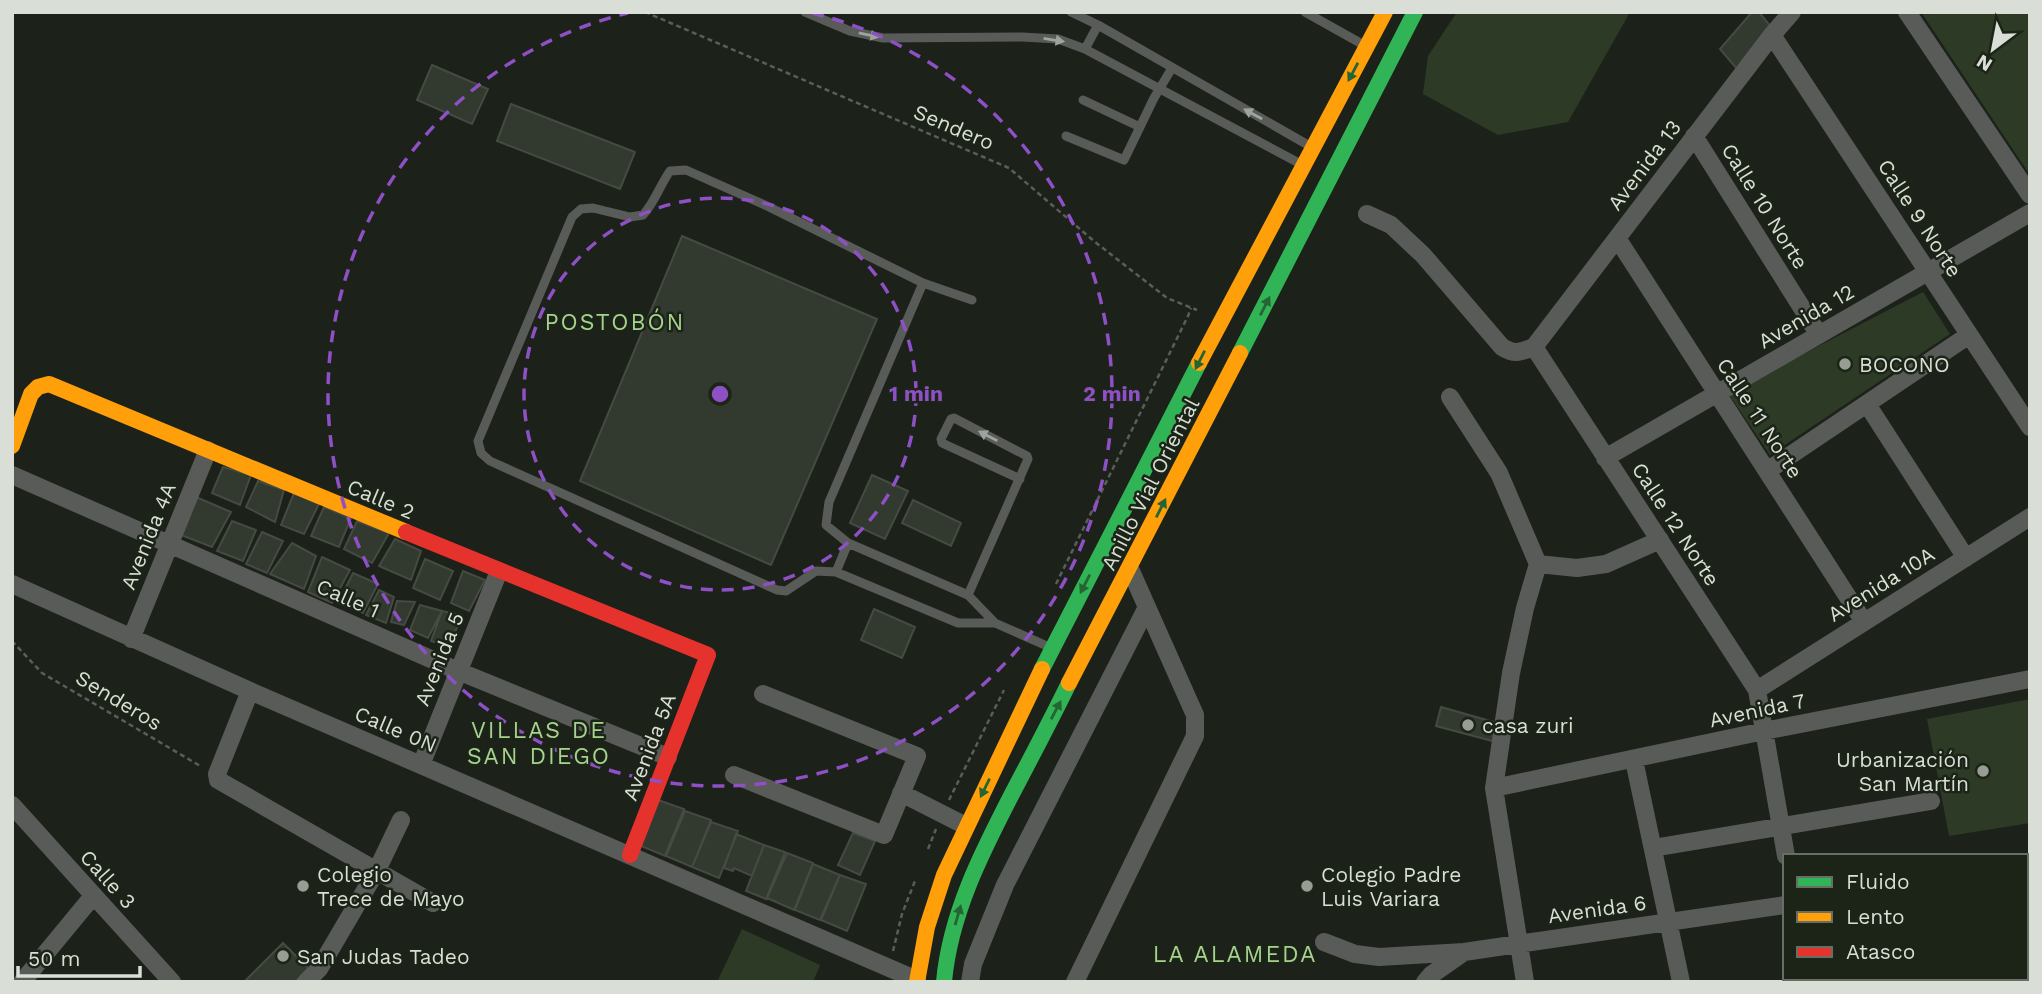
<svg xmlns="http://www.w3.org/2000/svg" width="2042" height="994" viewBox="0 0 2042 994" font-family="'Work Sans',sans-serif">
	<rect width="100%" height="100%" fill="#1c211a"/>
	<!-- green -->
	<path fill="#2d3b26" d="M1457,12h173l-62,110 -70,13 -75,-41 5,-38z
		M1921,12h109v163z
		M1923,292l27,42 -180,121 -42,-62z
		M2030,699v124l-81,13 -22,-117z
		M742,929l78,36 -7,17 -95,-2z"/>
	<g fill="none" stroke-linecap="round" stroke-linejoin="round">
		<!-- stream -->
		<path stroke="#465e39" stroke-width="5" d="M2026,966l4,-1
			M2008,982l4,-4"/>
	</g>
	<!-- building -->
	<path fill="#323a30" stroke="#454a43" stroke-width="2" d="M1752,12h7l12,15 -34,42 -17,-20z
		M432,65l56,24 -16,35 -55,-24z
		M511,104l124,48 -15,37 -123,-48z
		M682,236l195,83 -106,246 -191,-84z
		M223,467l28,8 -11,30 -28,-12z
		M872,475l36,16 -23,48 -35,-16z
		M258,481l26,9 -9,32 -29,-15z
		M294,493l25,11 -15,30 -23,-9z
		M196,497l35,15 -19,35 -31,-12z
		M913,500l48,23 -10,23 -49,-23z
		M324,507l27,11 -12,29 -28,-11z
		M232,521l24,9 -13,31 -26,-10z
		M357,521l32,12 -17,30 -28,-14z
		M262,532l21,9 -16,32 -21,-9z
		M395,539l26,12 -10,29 -32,-14z
		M292,543l24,13 -12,33 -34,-15z
		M322,557l28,13 -18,33 -24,-11z
		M425,559l28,12 -13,29 -27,-12z
		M463,571l22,9 -16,31 -18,-8z
		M353,573l25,11 -15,29 -25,-10z
		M379,590l15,7 -8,26 -20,-8z
		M397,601l18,1 -11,23 -13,-3z
		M420,605l22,6 -14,27 -18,-8z
		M874,609l41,18 -13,31 -41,-18z
		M442,611l20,4 -13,32 -18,-6z
		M1441,707l60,17 -5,18 -60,-16z
		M658,800l26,9 -19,47 -26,-11z
		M685,811l26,9 -19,47 -26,-11z
		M711,822l27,9 -19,47 -27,-11z
		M853,833l22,8 -15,34 -22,-10z
		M736,834l28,11 -12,31 -18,-8 -1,3 -9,-3z
		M764,845l21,7 -19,47 -20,-8z
		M787,853l26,10 -19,47 -27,-12z
		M813,864l27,11 -20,45 -25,-10z
		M840,875l26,9 -19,47 -26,-11z
		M283,943l26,26 -14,13h-51z"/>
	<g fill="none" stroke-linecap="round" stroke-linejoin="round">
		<!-- path -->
		<path stroke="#5c5d5b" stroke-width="2.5" stroke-dasharray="5 3.5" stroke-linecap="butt" d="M645,12l364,156 86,74 72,56 30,12
			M1056,584l132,-268 3,-8
			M12,641l30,32 160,94
			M949,800l55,-110
			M928,849l8,-20
			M893,951l9,-37 13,-33"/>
		<!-- lane -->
		<path stroke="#595b58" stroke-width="9" d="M805,12l45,19 33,7 139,-1 36,2 27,10 212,113
			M1071,12l27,13 210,120
			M1305,12l57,32
			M1085,49l13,-24
			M1083,100l57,27
			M1066,136l58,24 30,-62 18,-30
			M923,283l-94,219 -3,23 22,18 120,52 27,28 52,23
			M972,300l-49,-17 -156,-77 -81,-36 -16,1c-10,14 -15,31 -27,44l-13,2 -37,-9 -12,1 -9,8 -94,224 3,12 9,8 287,129 9,1 30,-20 20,1 122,51h37
			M836,572l12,-29
			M968,595l60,-136 -1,-3 -73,-38 -3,1 -10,20 1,4 78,36"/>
		<!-- street -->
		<path stroke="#595b58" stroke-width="18" d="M1907,12l123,183
			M1772,35l258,392
			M1694,136l125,199
			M1367,214l24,11 32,30 79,92c13,8 18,5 32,0
			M1617,238l247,384
			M1534,347l223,343 29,166
			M1534,347l238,-312 20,-23
			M1450,397l49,76 39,91 -13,44 -14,65 -17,115 31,194
			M1867,404l99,154
			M1605,458l425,-245
			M1767,471l202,-136
			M12,475l446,196 210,86
			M1538,564l39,4 29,-4 54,-24
			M12,584l238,107 667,289
			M131,639l77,-189
			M1757,690l273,-173
			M250,691l-33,83 1,6 215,123
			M1634,760l47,222
			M421,765l78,-194
			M734,775l150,60 33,-79 -154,-62
			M1494,788l270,-57 266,-52
			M901,793l65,33
			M12,805l160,177
			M1653,848l278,-47
			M2026,870l4,-1
			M1324,942l31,12 24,3 85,-5 321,-47
			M1807,978l1,4
			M1966,978l1,4
			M22,982l71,-86
			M306,982l13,-13 58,-99 24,-50
			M970,982l3,-18 32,-79 142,-278
			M1075,982l120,-246v-21l-65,-146
			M1425,982l6,-7 33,-23"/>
		<!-- fast -->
		<path stroke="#30b455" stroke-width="16" d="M1240,353l175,-341
			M1042,669l157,-306
			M944,982c6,-68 38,-130 69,-190 19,-36 38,-72 56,-109"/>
		<!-- slow -->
		<path stroke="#ff9f0a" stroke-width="16" d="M1199,363l186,-351
			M12,446l19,-52 7,-7 11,-3 357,148
			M1069,683l171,-330
			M917,982l10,-55 17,-52 98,-206"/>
		<!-- jam -->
		<path stroke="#e5322d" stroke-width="16" d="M406,532l302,123 -78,200"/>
	</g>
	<!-- one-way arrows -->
	<defs><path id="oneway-solid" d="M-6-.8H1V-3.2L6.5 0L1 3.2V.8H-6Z" transform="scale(1.75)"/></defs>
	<g fill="#9fa39d">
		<use href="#oneway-solid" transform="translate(869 35) rotate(12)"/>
		<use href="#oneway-solid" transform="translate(1054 40) rotate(9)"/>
		<use href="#oneway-solid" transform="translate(1253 114) rotate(-151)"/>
		<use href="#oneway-solid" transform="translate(988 436) rotate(-153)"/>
	</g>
	<g fill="#246533">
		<use href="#oneway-solid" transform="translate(1353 72) rotate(118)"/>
		<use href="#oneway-solid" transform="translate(1265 306) rotate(-63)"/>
		<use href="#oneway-solid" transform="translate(1200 360) rotate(117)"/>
		<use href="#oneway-solid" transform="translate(1161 508) rotate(-63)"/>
		<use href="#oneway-solid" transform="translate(1085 584) rotate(117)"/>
		<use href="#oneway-solid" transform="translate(1056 710) rotate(-62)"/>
		<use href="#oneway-solid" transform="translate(985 788) rotate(116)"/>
		<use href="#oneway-solid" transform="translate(958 915) rotate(-74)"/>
	</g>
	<!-- distance rings -->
	<g fill="none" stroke="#8e50c4" stroke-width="3.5" stroke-dasharray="12 9">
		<circle cx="720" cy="394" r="196"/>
		<path d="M812 13A392 392 0 1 1 628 13"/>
	</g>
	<!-- markers -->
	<g fill="#979c94" stroke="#1b2417" stroke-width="2.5">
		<circle cx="1845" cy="364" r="7"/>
		<circle cx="1468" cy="725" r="7"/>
		<circle cx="1983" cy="771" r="7"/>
		<circle cx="303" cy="886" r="7"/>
		<circle cx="1307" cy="886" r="7"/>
		<circle cx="283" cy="956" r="7"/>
	</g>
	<g text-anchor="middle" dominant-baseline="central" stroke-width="5" stroke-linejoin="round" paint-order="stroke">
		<!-- street labels -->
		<g font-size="21" fill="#d9ded6" stroke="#1b2417">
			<text transform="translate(954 127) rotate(23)">Sendero</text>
			<text transform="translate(1644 165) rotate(-53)">Avenida 13</text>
			<text transform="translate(1765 206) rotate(58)">Calle 10 Norte</text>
			<text transform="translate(1920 218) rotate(57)">Calle 9 Norte</text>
			<text transform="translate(1806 316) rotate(-30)">Avenida 12</text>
			<text transform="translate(1760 418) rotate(57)">Calle 11 Norte</text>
			<text transform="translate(1150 484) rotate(-63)">Anillo Vial Oriental</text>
			<text transform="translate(381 499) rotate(23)">Calle 2</text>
			<text transform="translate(1676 524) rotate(57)">Calle 12 Norte</text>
			<text transform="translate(148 536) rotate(-68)">Avenida 4A</text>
			<text transform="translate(1881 584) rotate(-32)">Avenida 10A</text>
			<text transform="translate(348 598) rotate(24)">Calle 1</text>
			<text transform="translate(439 659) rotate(-68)">Avenida 5</text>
			<text transform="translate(119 700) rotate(31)">Senderos</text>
			<text transform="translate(1757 710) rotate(-12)">Avenida 7</text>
			<text transform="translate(396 729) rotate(23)">Calle 0N</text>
			<text transform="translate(649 747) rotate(-69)">Avenida 5A</text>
			<text transform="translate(108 879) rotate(48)">Calle 3</text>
			<text transform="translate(1597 909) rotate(-8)">Avenida 6</text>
		</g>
		<!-- poi labels -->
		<g font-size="21" fill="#d9ded6" stroke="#1b2417" text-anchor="start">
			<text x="1859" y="364">BOCONO</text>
			<text x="1482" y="725">casa zuri</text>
			<text x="1969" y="759" text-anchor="end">Urbanización<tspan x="1969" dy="24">San Martín</tspan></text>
			<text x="317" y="874">Colegio<tspan x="317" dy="24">Trece de Mayo</tspan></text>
			<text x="1321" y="874">Colegio Padre<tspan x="1321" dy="24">Luis Variara</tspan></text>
			<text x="297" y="956">San Judas Tadeo</text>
		</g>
		<!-- neighbourhood labels -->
		<g font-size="23" letter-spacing="2" fill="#a6d290" stroke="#1b2417">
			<text x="615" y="322">POSTOBÓN</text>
			<text x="539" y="730">VILLAS DE<tspan x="539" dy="26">SAN DIEGO</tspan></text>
			<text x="1235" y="954">LA ALAMEDA</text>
		</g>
	</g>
	<circle cx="720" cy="394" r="10" fill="#8e50c4" stroke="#1b2417" stroke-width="3.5"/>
	<g font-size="21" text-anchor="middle" font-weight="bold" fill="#8e50c4" stroke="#1b2417" stroke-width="5" stroke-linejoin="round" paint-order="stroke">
		<text x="916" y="401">1 min</text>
		<text x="1112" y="401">2 min</text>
	</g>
	<!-- border -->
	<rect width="2042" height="994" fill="none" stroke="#d9ded6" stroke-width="28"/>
	<!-- legend -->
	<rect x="1783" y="854" width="245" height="126" fill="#1b2417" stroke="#676e63" stroke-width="2"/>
	<rect x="1797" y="877" width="35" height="10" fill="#30b455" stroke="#676e63" stroke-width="2"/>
	<text x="1846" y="889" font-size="21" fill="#d9ded6">Fluido</text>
	<rect x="1797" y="912" width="35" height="10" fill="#ff9f0a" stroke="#676e63" stroke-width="2"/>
	<text x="1846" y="924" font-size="21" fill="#d9ded6">Lento</text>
	<rect x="1797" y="947" width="35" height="10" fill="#e5322d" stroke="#676e63" stroke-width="2"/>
	<text x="1846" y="959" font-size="21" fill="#d9ded6">Atasco</text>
	<!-- north arrow -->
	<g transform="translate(1993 49) rotate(212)" stroke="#1b2417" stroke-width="5" paint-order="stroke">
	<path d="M0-5L12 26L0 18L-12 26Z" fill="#d9ded6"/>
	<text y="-10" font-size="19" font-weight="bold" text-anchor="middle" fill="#d9ded6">N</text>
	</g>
	<!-- scale -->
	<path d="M18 966v10h122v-10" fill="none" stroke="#d9ded6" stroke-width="3.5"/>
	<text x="28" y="966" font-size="21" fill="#d9ded6" stroke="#1b2417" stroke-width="5" paint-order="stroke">50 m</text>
</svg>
